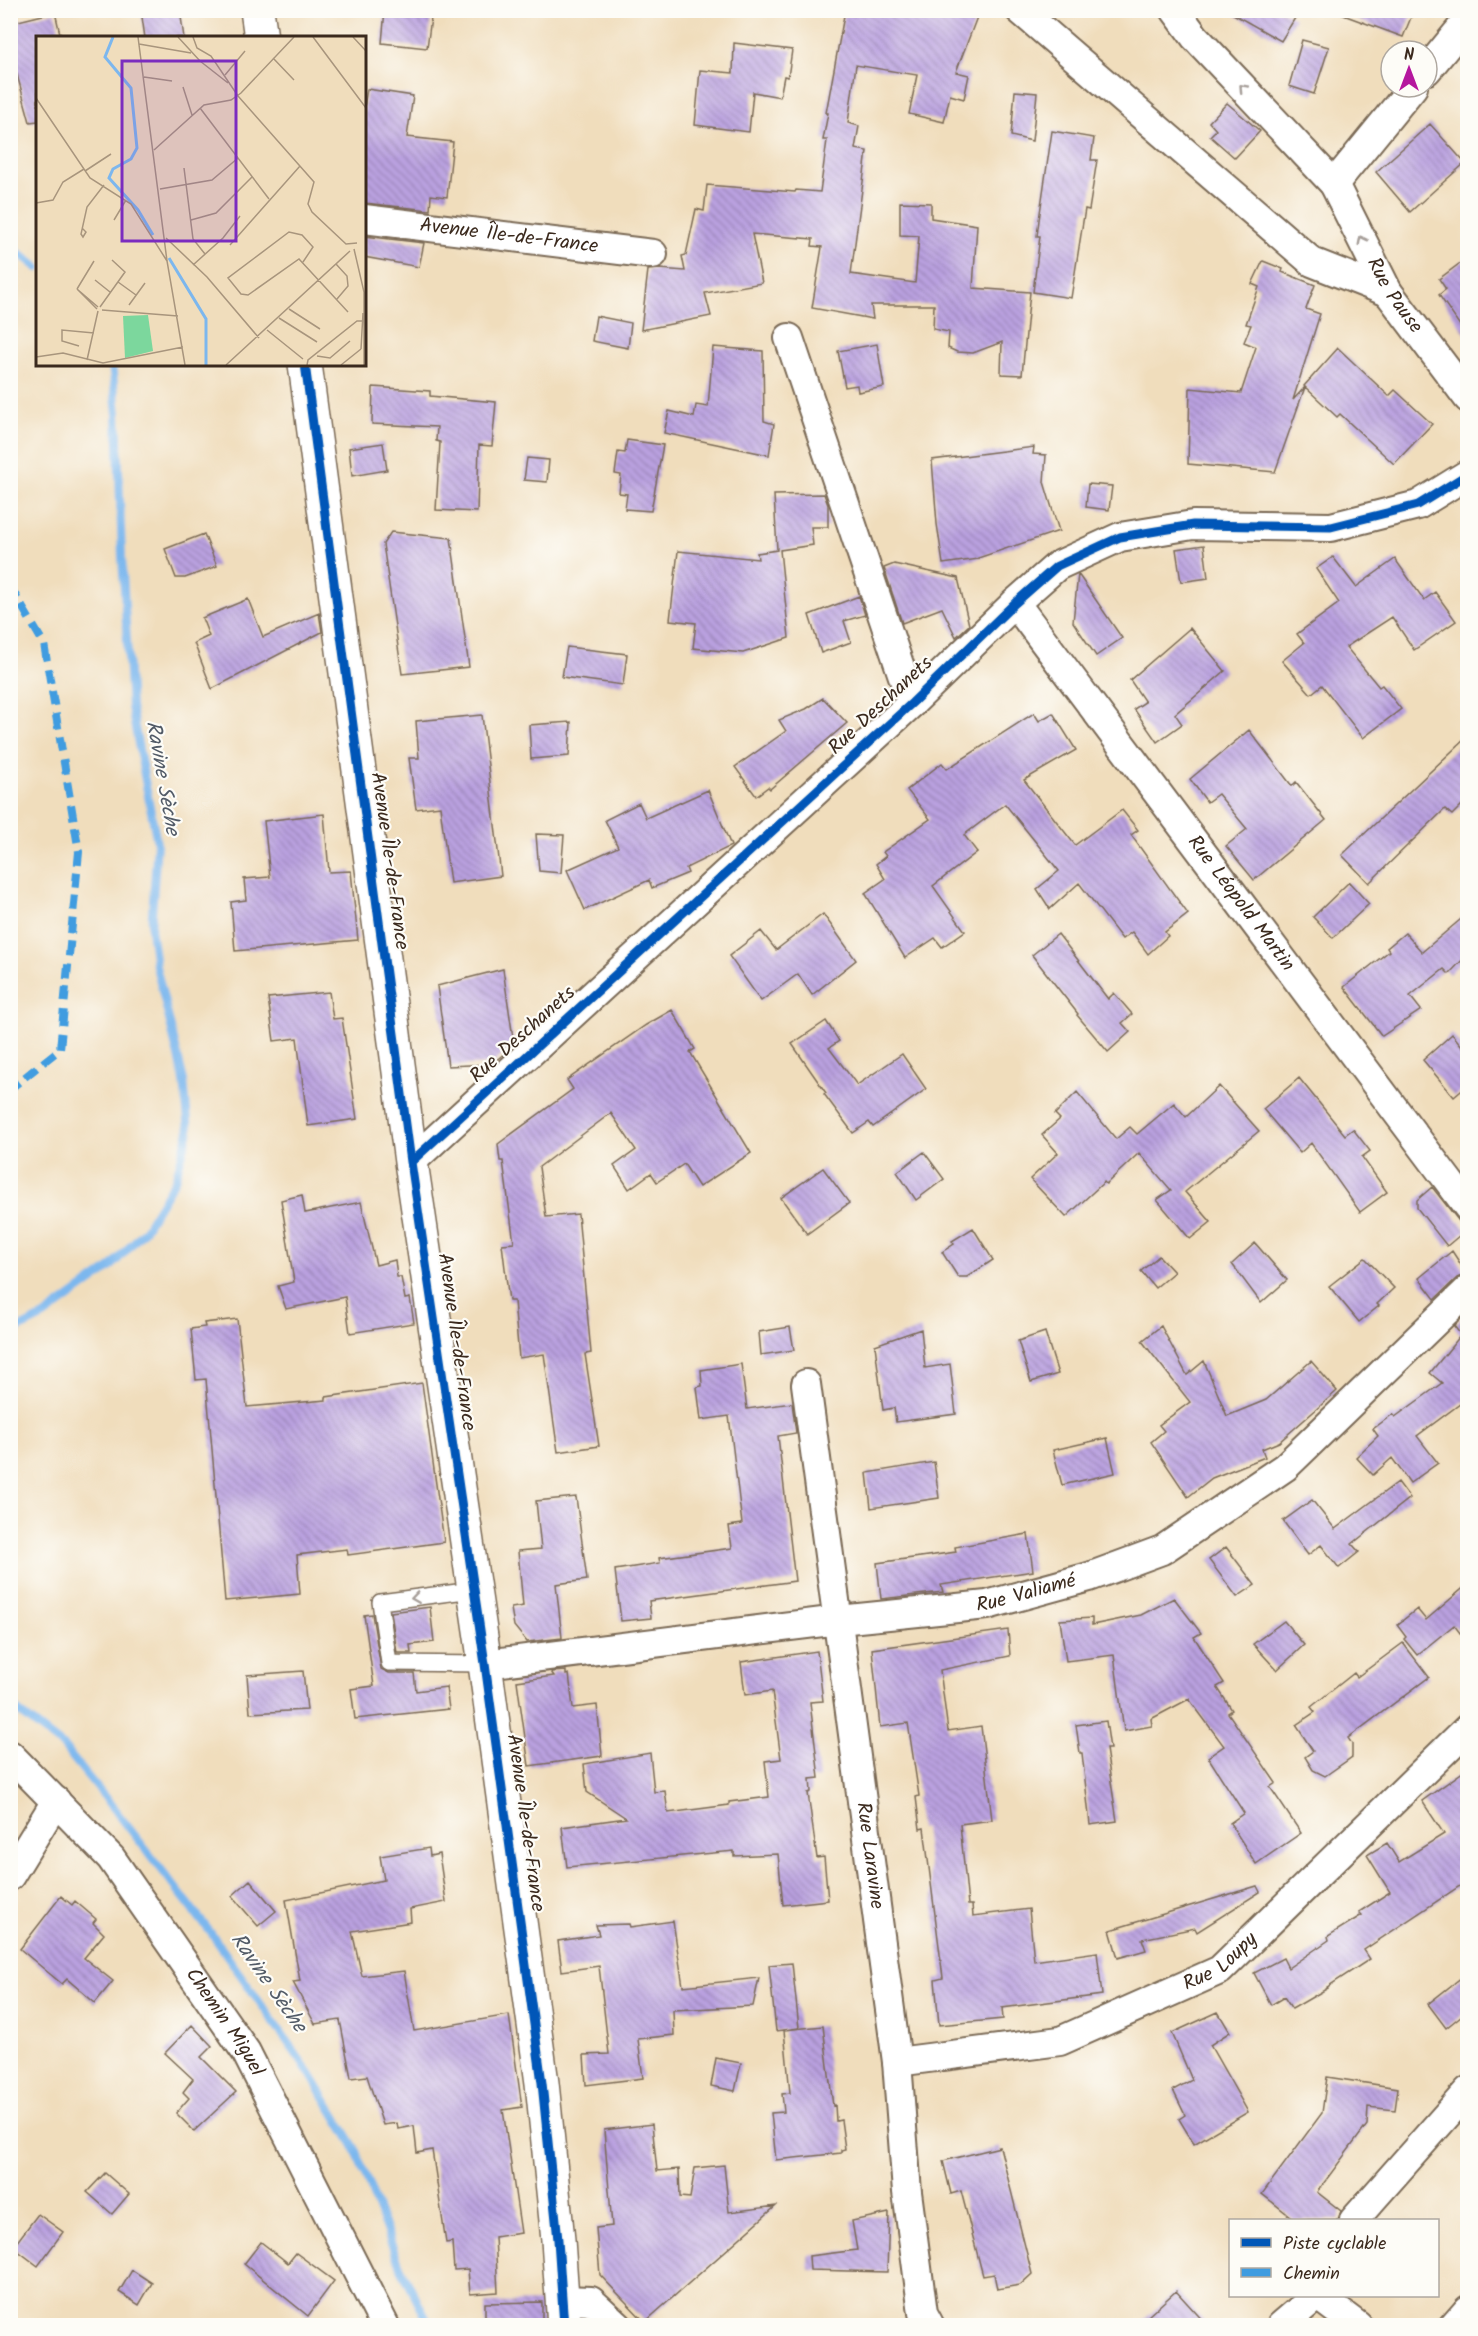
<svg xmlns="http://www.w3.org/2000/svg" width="1478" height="2336" viewBox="0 0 1478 2336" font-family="Kalam,sans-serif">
	<defs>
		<pattern id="building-back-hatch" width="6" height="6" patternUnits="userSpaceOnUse" patternTransform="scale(1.5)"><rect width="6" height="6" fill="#baa1e0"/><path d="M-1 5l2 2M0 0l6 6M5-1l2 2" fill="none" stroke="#9883b5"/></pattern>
	</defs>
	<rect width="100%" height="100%" fill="#fdfcf7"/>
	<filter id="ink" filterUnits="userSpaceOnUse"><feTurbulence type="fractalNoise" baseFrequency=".0167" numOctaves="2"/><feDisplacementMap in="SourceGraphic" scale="12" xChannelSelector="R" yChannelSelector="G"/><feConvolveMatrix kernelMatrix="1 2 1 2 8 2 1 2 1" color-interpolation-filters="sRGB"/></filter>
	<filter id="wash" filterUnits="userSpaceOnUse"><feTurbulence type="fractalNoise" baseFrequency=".008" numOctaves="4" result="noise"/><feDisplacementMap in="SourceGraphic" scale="24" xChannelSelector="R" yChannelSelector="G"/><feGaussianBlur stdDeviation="1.35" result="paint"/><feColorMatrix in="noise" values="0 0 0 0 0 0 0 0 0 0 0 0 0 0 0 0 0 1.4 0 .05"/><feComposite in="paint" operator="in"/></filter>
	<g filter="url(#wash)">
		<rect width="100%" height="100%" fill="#f0ddbc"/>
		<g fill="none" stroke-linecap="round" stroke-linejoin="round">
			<!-- stream -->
			<path stroke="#7cb7ee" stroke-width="8" d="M10,246l28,22
				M10,1333l34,-17 66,-48 34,-37 31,-51 14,-49 -5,-50 -28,-115 -5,-37 6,-86 -26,-136 -9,-150 -5,-143 -5,-50
				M10,1705l53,41 45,55 103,132 99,141 44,72 46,120 30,60"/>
		</g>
		<g id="blocks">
			<!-- building -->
			<path fill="url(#building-back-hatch)" d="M141,10h39l4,28h-39z
				M385,10h47l-5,38 -45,-5z
				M845,10h117l15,7 -21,55 13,3 -5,24 -14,-4 -6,27 -35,-8 8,-39 -61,-10 -8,58 11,3 -4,23 12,2 -16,123 64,9 4,-47 -19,-1v-33l31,1v15l46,7 -4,63 57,4 -8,83 -21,-1 1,-32 -29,11 -16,-1 -9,-4 1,-16 -16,-3 1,-24h-63l2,14 -61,-11 10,-61 -10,-1 1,-7 -61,-5 10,49 -57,10 6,23 -70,14 7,-60 12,-1 25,2 -3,-15 4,-1 10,-46 8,2 3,-26 88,7 1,-2 24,2 7,-52h-4l5,-27h-2z
				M1226,10h54l15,8 -14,23z
				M1339,10h75l-11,27 -65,-24z
				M55,12l6,26h-23v83l-8,1 -20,-73v-26z
				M1302,40l27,7 -15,47 -25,-8z
				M734,43l58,7 -4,27 -4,-1 -4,21 -27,-5 -4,40 -54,-7 5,-55 33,3z
				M367,89l46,7 -6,41 46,5 -6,55 -16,-2 -1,15 -66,-7v-96z
				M1015,91l22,2 -5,48 -21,-5z
				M1227,103l33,28 -25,27 -25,-22 6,-6 -7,-8z
				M1430,124l35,39 -55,49 -34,-40z
				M1052,131l42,7 -3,22h6l-8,50 -4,-1 -14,89 -38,-6 7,-56h-3l2,-16z
				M364,236l60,7 -5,24 -55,-10z
				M1467,258v78l-28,-41 7,-6 -7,-10z
				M1263,261l20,8 -1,3 33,13 -9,24 14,5 -27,86 12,-13 -30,85 -87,-8 2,-76 51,5 15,-46 -12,-5 7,-17 -5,-1 13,-37 -7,-3z
				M596,316l35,7 -3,25 -36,-7z
				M877,344l7,43 -26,5 -1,-7 -12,2 -7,-36z
				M713,347l50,4 1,70 10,3 -5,31 -105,-22 5,-22 25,6 2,-12 12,2z
				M1338,348l51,48 6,-6 37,34 -38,40 -54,-50 -3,3 -33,-31z
				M373,387l57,4v5l66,6 -4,44 -13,-1 -2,67 -41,-2 4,-68 -4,-1 1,-14 -65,-3z
				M627,440l36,5 -12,66 -26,-2 2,-15 -8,-1 2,-18 -6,-1 3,-22 7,1z
				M383,443l4,27 -35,6 -3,-28z
				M1034,447l-1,7 13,1 -2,27 15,49 -81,27v1l-35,5 -6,-40 -5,-64z
				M527,458l22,2 -2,22 -23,-2z
				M1088,484l24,2 -3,24 -23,-3z
				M824,494l4,11v22h-17l2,18 -33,5 9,88 -46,15 -50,-5 3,-25 -26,-3 8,-69 80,8 -1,-6 20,-3 -3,-55z
				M391,532l60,6 18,129 -67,7 -19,-130z
				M204,534l13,32 -32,12h-9l-11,-29z
				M1204,545l4,33 -27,4 -5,-33z
				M1333,557l23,30 39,-28 29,41 11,-8 21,29 -42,29 -22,-33 -46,30 33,40 3,-2 19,24 -38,29 -41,-53 -11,9 -29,-33 22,-18 -7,-9 42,-31 -23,-34z
				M894,564l64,14 11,47 -13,12 -14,-29 -40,15 -18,-55z
				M1078,574l44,64 -26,18 -23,-34z
				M859,596l6,19 -21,6 7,21 -30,11 -12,-38z
				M248,599l15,38 56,-24 3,19 -110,57 -18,-46 15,-7 -7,-18z
				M1190,628l35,43 -50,43 7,10 -25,18 -23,-33 11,-7 -15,-22z
				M567,647l60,7 -4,31 -61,-8z
				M823,698l24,25 -77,66 -2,-2 -12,9 -21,-29 51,-36 -7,-11 27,-11z
				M1034,713l5,8 14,-8 23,37 -52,30 51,65 47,-35 16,20 -7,5 57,79 -23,18 3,4 -20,18 -16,-22 -10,7 -43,-56 -29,26 -13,-20 22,-18 -54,-67 -41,31 13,17 -44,34 32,45 -23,16 -7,-9 -30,20 -40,-65 20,-14 -9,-15 10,-8 -3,-4 47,-33 -23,-29 35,-27 5,6z
				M482,715l19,161 -51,7 -10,-77 -24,3 -7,-51h10l-3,-37z
				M571,722l-2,34 -38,3 -2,-34z
				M1249,730l43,56 4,-4 30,38 -72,60 -28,-34 21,-17 -29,-35 -11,8 -17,-23z
				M1467,737v63l-15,15 -7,-6 -76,74 -27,-28z
				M708,790l23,56 -45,22 2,5 -36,15 -3,-8 -64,30 -18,-40 51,-23 -13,-27 34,-17 7,15z
				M324,814l5,58 22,-1 7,69 -123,11 -4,-49 15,-2 -2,-21 26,-2 -6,-56z
				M536,834l28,1 -3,38 -22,-2z
				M1349,882l20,22 -36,34 -20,-21z
				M823,914l33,46 -44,35 -14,-21 -37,27 -32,-45 32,-25 15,19z
				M1467,914v41l-18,19 -5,-5 -34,27 11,14 -39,26 -38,-49 45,-36 -2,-3 18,-15 17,19z
				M1058,934l50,65 6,-6 18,21 -10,9 8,9 -22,20 -31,-37 1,-1 -46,-59z
				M503,969l11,76 -22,19 -44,2 -11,-80z
				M329,992l4,27 9,-1 15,101 -49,7 -11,-88 -23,3 -6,-43z
				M672,1010l23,39 -5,3 61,101 -52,34 -15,-23 -27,18 -6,-9 -22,16 -15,-23 22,-16 -25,-37 -72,54 7,50 32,-3 13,139 -6,1 14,92 -41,6 -14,-98 -25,4 -5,-57h-5l-7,-57 12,-1 -11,-82h-3l-2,-17 75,-55 -6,-9 79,-55z
				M826,1021l13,20 -10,7 28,37 45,-31 24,35 -53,38 -4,-5 -16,11 -29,-39 2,-1 -34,-49z
				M1452,1034l15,18v34l-13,11 -31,-37z
				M1299,1078l46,57 8,-6 17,22 -8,6 25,35 -27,20 -49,-69 -11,10 -37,-44z
				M1219,1086l40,45 -74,61 26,30 -21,17 -33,-39 14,-10 -32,-37 -33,31 -2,-2 -38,35 -36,-38 28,-26 -16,-18 18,-16 -5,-5 22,-22 39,47 14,-12 7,7 37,-31 12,14z
				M924,1152l20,27 -28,21 -19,-28z
				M823,1168l26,35 -42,31 -26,-36z
				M1432,1187l34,43 -19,16 -30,-38v-8z
				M302,1195l3,18 56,-11 15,63 19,-5 2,17h4l4,22 5,-1 4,25 -64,10 -5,-36 -59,12 -8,-23 16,-4 -13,-82z
				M973,1228l20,32 -26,17h-9l-16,-25 12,-8 -2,-3z
				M1255,1243l32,37 -26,23 -29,-39z
				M1452,1251l15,23 -10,4 -22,21 -16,-21z
				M1159,1256l15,16 -19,16 -14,-17z
				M1365,1258l29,30 -17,16 2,2 -20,16 -30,-36z
				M1467,1313v91l-3,-3 -47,35 21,27 -28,20 -18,-25 -19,17 -17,-18 22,-21 -5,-7 20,-15 2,3 47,-34 -12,-10 31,-38 -7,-9z
				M237,1319l10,88 79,-7v-3l96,-14 22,159 -96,13 -1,-6 -50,6 3,39 -75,7 -19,-222 -10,1 -5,-51 14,-2 -1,-4z
				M1161,1326l26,49 17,-14 23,55 39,-16 45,-39 26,30 -58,51 -17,7 3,8 -53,21 -24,19 -37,-55 13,-11 -5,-6 31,-23 -48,-61z
				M790,1327l4,23 -33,5 -2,-23z
				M921,1329l4,39 25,-4 6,50 -60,8 -2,-14 -11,2 -8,-65z
				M1045,1332l13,42 -27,8 -13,-41z
				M741,1364l6,45 45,-6 4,30 -18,3 17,145 -146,20 2,17 -30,3 -6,-51 45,-7 -1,-5 73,-10 -3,-22 13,-2 -13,-108 -28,4 -4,-33 5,-1 -1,-16z
				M1107,1438l8,35 -53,12 -9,-35z
				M934,1462l5,36 -68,10 -4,-35z
				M1398,1482l12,16 -58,46 7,8 -20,16 -18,-23 -13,10 -25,-34 29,-21 23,29z
				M576,1497l11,83 -31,4 6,54 -35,4 -13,-16 -3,-18 12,-2 -5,-55 23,-2 -5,-48z
				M1028,1534l5,37 -92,14 2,7 -62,7 -4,-36 79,-11 -1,-5z
				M1226,1547l29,38 -18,12 -28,-37z
				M1467,1585v57l-13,-17 -37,30 -13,-16 2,-2 -9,-12 20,-16 9,11z
				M1174,1598l27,35 -7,4 30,46 -7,4 15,23 -4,3 48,70 -6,4 31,46 -45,31 -26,-41 14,-10 -36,-56 16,-11 -35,-47 -38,20 1,7 -28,5 -10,-76 -48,6 -6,-41 32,-2v7l49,-10z
				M430,1607l4,35 -24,3 1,8h-14l-6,-41z
				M372,1614l9,55 8,4h25l2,18 30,-4 3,22 -94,10 -4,-30 23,-3 -10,-71z
				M1284,1621l20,24 -27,25 -24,-26z
				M1008,1630l2,26 -70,14 8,61 33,-5 11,94 -32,4 8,81h4l1,11 56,-7 5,52 63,-9 5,43 -100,13 1,11 -64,6 -4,-45 8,-2 -19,-150 -4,1 -4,-32 3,-1 -11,-73 -28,4 -8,-78z
				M1403,1643l26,34 -81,61 4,6v13l-27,19 -12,-6 -8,-13 8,-6 -17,-26 19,-13 -4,-5 43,-34 3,4z
				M817,1651l6,50 -13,1 9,76 -9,1 1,13 -3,1 9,65 7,-1 4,43 -45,5 -5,-51 -44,2v-5l-167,16 -5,-40 64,-9 -39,-26 -3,-28 66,-11 4,39 11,-1 3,22 61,-8v-3l40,-5 -4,-36 16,-2 -9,-68 -27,4 -4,-33z
				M303,1671l4,39 -57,3 -3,-38z
				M566,1671v4l3,-1 4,34 24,-3 5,51 -73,10 -12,-85 37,-5 -3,-4z
				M1106,1721l4,28h-4l11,72 -27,4 -8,-72h-2l-4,-28z
				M1467,1769v112l-103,69 6,9 -43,28 1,1 -36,21 -8,-12 -13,8 -17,-32 29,-15 5,10 41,-28 -1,-4 34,-21 -3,-3 31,-20 -23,-37 20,-12 12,19 45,-28 -22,-33z
				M429,1848l1,8 9,-2 7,48 -36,7 1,13 -59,9 10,45 42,-5 10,60 95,-16 13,92 -19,3 18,123 -26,4 3,55 -28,2 -2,-25 -14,1 -2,-28 -6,1 -14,-93 -15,3 -3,-27 -16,3 -1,-6 -14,2 -16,-49 -16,2 -11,-58 -25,4 -22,-42 7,-1 -14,-81 98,-20 -4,-24z
				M250,1880l26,31 -18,15 -26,-30z
				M1257,1886l3,6 -63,40 -2,-4 -53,11 4,11 -28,8 -8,-28z
				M61,1896l11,9 3,-4 21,18 -3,4 11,11 -20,24 29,23 -18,22 -28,-24 -5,5 -42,-35z
				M673,1921l10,65 76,-8 -6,28 -80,4 1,25 -36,4 5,39 -57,7 -2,-30 25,-1 -10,-88 -37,5 -4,-30 41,-6 -3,-10 33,-1 1,3z
				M792,1963l7,65 -23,3 -7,-66z
				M1467,1973v38l-21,17 -18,-24z
				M1218,2012l12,20 -20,13 38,67 -54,32 -15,-25 6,-4 -12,-25 19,-10 -20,-47z
				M192,2025l20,21 -11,11 35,35 -42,39 -18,-18 13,-15 -6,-6 10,-13 -28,-26z
				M823,2026l10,80 2,-1 1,16 5,-1 4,29 -4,1v3l-65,7 -5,-47 13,-1 -2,-18 8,-1 -6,-63z
				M716,2058l25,5 -6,28 -24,-5z
				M1327,2077l71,11 -3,22 -27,-3 -1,18 -50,67 24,19 -3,9h-43l-33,-26 60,-81z
				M652,2124l5,47 22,-2 1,28 10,1 5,-30 29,-3 5,47 47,-6 -131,116 -45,-47 -4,-47 16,-2 -8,-96z
				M1000,2147l32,127 -12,11 -23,4 -3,-15 -11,2 -22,-85 -10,3 -8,-33z
				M105,2173l24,21 -17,20 -25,-22z
				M889,2213l-2,59 -77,-2 -1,-14 48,-6 -5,-29z
				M38,2214l25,18 -25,34 -25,-19z
				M261,2242l27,21 8,-10 38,28 -26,35 -64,-52z
				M132,2270l20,13 -13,22 -20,-13z
				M1176,2291l31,34h-69z
				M542,2302v23h-57v-22z"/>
		</g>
	</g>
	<g filter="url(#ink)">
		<use href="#blocks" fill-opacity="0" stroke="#7a6955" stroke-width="1.5"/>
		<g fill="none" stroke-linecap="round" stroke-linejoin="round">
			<defs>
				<path id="service" d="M473,1590l-93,12 9,61 96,1"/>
				<g id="minor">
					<path d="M1020,10l292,252 76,30"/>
					<path id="s1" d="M1175,10l20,27 139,147 54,108 80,106"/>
					<path d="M1427,70l41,-50"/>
					<path d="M1334,184l79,-97"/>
					<path id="s2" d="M364,219l289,35"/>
					<path d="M789,338l123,365"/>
					<path id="s3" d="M1015,603l453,604"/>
					<path d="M411,1162l501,-459 103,-100 42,-37 63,-29 73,-12 138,2 87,-22 50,-31"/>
					<path id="s4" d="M806,1384l91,678 10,130 16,121 7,13"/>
					<path id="s5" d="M485,1664l354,-44 148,-15 102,-28 73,-27 123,-83 183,-177"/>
					<path id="s6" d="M10,1755l101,103 135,194 139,274"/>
					<path d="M10,1876l46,-75"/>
					<path id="s7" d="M897,2062l163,-21 160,-71 248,-242"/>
					<path d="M1354,2220l114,-129"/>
					<path d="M1318,2296l40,30"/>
					<path d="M563,2300l28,1 27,25"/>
					<path d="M1281,2326l35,-30"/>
					<path d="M1454,2326l14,-16"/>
				</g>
				<path id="tertiary" d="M257,10l4,28
					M305,364l106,798 74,502 57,419 16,157 6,86"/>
			</defs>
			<!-- service casing -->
			<use href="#service" stroke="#7a6955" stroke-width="18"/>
			<!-- minor casing -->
			<use href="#minor" stroke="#7a6955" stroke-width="32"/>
			<!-- tertiary casing -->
			<use href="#tertiary" stroke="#7a6955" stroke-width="36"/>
			<!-- service -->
			<use href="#service" stroke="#fff" stroke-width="15"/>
			<!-- minor -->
			<use href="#minor" stroke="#fff" stroke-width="28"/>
			<!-- tertiary -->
			<use href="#tertiary" stroke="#fff" stroke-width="33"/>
			<!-- quiet -->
			<path stroke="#3f9ce0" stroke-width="8" stroke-dasharray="15 8" stroke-linecap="butt" d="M10,586l34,58 35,208 -19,197 -50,40"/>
			<defs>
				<path id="cycleway" d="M305,364l106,798 74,502 57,419 16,157 6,86
					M411,1162l501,-459 103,-100 42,-37 63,-29 73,-12 138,2 87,-22 50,-31"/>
			</defs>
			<!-- cycleway casing -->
			<use href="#cycleway" stroke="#fdfcf7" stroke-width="13"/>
			<!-- cycleway -->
			<use href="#cycleway" stroke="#0057b8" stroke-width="9"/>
		</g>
		<!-- one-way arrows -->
		<defs><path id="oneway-chevron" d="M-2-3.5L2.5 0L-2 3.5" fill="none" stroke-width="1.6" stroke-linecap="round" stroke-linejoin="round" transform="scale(1.5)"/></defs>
		<g stroke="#a79f9a">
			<use href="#oneway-chevron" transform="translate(1243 88) rotate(-133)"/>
			<use href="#oneway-chevron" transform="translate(1362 240) rotate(-117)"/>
			<use href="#oneway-chevron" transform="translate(415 1598) rotate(172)"/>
		</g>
	</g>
	<g text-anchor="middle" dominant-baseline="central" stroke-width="4.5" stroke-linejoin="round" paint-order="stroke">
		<!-- street labels -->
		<g font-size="20" fill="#3b2a1e" stroke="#fdfcf7">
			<text stroke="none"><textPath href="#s2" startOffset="146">Avenue Île-de-France</textPath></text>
			<text stroke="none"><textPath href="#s1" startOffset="363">Rue Pause</textPath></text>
			<text transform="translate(881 706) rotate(-43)">Rue Deschanets</text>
			<text transform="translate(389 861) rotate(82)">Avenue Île-de-France</text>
			<text stroke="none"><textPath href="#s3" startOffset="376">Rue Léopold Martin</textPath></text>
			<text transform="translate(523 1035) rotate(-42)">Rue Deschanets</text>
			<text transform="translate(456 1342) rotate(82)">Avenue Île-de-France</text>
			<text stroke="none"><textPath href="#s5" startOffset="546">Rue Valiamé</textPath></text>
			<text transform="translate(525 1823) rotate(82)">Avenue Île-de-France</text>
			<text stroke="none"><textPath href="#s4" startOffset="476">Rue Laravine</textPath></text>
			<text stroke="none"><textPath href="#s7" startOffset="344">Rue Loupy</textPath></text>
			<text stroke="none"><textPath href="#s6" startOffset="344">Chemin Miguel</textPath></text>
		</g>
		<!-- water labels -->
		<g font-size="21" font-style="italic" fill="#525b67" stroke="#fdfcf7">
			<text transform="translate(162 778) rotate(80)">Ravine Sèche</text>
			<text transform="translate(268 1983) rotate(55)">Ravine Sèche</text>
		</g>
	</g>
	<!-- overview -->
	<g transform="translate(36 36)">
		<rect width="330" height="330" fill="#f0ddbc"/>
		<path d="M112,279l5,36 -28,7 -2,-42z" fill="#7cd79d"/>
		<path fill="none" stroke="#7cb7ee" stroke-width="3" d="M77,1l-8,20 26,31 6,60 -6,11 -18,10 -4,9 29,32 15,25M133,222l37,61v46"/>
		<path fill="none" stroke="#a8957d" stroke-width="1.5" d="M102,1l29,224 18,104M142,1l22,24 28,22M157,1l4,11 14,8 27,40 76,86 -6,22 4,8 34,32 11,-1M277,1l53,71M317,1l13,14M103,8l52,9M237,22l21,22M189,39l20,-24M108,41l28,4M147,51l9,28M0,62l54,80 41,26 36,57M164,72l69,91M118,114l50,-45 27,-5 10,-7 53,-56M148,132l9,71 12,15M49,135l26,-17M124,153l52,-9 26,-22M0,167l17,-3 10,-18 21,-13M78,184l12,-20M155,184l25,-7 36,-36M46,192l4,4 -3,5 -2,-3 6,-27 17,-22M130,202l41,39 52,61M194,209l70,-79M318,213l10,43v73M267,226l10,-15 -11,-12 -13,-3 -61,46 13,16 7,1 51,-36 49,53M300,228l11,12 1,10 -11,13M157,229l30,-27 17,-22M59,244l15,12M82,246l18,13M41,253l17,-28M41,253l20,20M41,253l21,18M93,269l16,-22M64,271l25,-35 -13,-12M253,273l31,20M66,274l76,6M243,282l38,24M231,294l36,29M43,310l-17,-5v-11l32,3M325,313l2,-36M281,320l13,2 20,-17M0,321l27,-4 40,10 80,-16M51,324l11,-49M190,329l124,-114M271,329l1,-5 49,-39h7M305,329l20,-16"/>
		<path fill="#7b2cbf" fill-opacity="0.15" stroke="#7b2cbf" stroke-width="3" d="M86,25h114v180h-114z"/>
		<rect width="330" height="330" fill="none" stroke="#3b2a1e" stroke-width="3"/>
	</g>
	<!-- margin -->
	<rect width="1478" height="2336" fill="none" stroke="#fdfcf7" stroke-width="36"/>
	<!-- legend -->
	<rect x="1229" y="2219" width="210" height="78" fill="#fdfcf7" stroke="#afa8a0" stroke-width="1.5"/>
	<rect x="1241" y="2238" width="30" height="9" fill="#0057b8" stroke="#afa8a0" stroke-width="1.5"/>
	<text x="1283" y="2249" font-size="18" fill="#3b2a1e">Piste cyclable</text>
	<rect x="1241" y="2268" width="30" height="9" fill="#3f9ce0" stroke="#afa8a0" stroke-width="1.5"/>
	<text x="1283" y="2279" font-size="18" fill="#3b2a1e">Chemin</text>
	<!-- north arrow -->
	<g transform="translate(1409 69)"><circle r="28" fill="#fdfcf7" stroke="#afa8a0" stroke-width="1.5"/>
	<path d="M0-4.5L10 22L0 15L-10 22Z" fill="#b5179e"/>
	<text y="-9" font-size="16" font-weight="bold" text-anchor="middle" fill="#3b2a1e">N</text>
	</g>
</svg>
